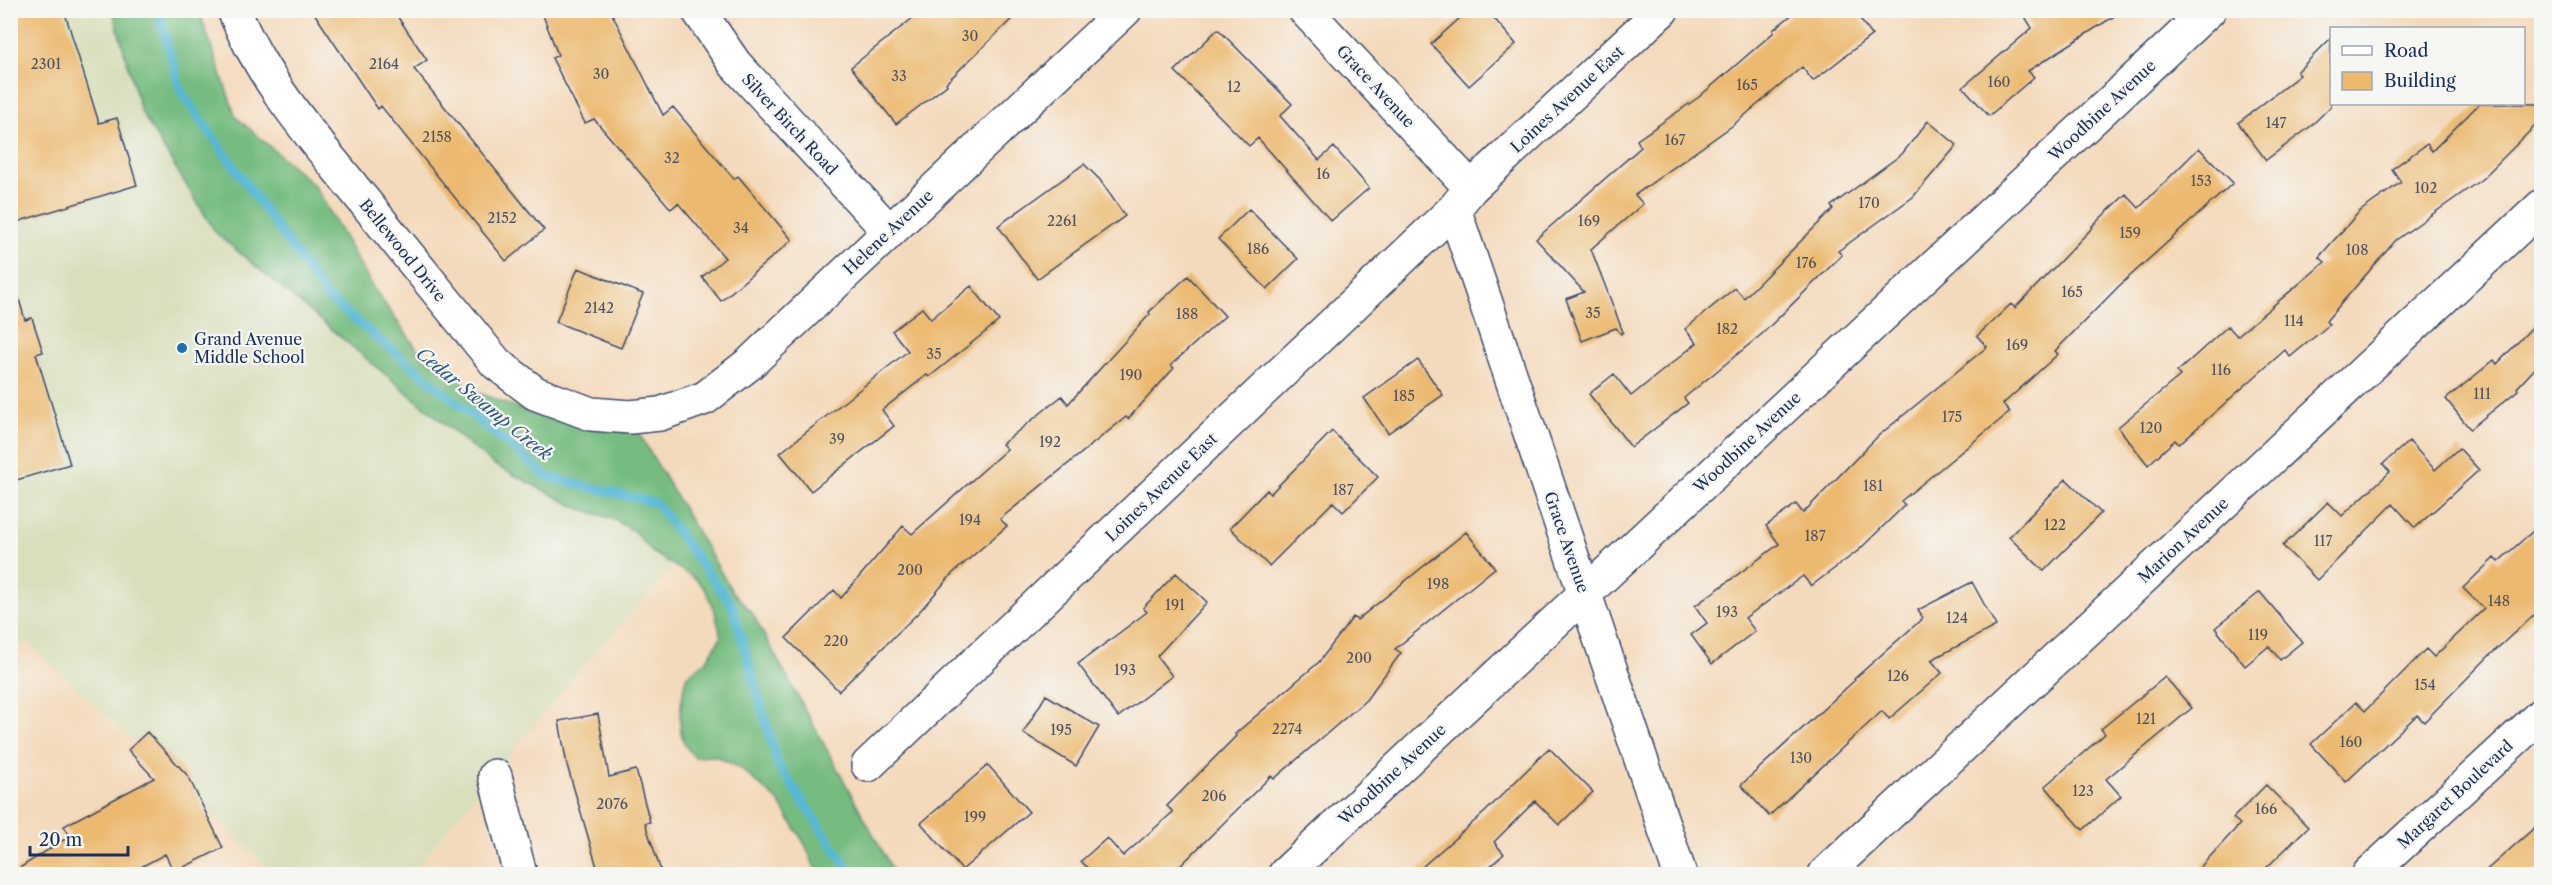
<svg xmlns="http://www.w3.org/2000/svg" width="2552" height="885" viewBox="0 0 2552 885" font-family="'Libre Caslon Text',serif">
	<rect width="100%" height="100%" fill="#f6f6f2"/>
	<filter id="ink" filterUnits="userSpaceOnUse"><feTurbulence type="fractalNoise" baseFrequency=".0167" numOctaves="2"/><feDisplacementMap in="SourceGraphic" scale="12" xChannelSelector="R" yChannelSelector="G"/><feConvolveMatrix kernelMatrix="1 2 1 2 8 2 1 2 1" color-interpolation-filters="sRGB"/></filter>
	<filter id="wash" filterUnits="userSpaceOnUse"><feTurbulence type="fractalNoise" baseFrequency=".008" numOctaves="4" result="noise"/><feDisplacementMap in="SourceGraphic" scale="24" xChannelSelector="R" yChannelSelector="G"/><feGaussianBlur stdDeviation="1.35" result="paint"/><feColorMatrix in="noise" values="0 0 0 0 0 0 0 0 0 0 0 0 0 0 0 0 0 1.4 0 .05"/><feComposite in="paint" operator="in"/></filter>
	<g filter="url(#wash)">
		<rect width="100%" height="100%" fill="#f4dabc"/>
		<!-- built -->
		<path fill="#d9dfbd" d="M11,11h102l28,101 435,395 39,13 19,11 18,21 22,14 -92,101 -171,207h-136l-246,-231 -18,9z"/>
		<!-- forest -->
		<path fill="#76bc80" stroke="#48766f" stroke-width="1.5" d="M113,11h86l37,106 79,69 59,103 49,68 56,36 61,24 94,8 98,166 20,22 143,261h-78l-11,-28 -27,-44 -39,-34 -25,-12 -20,1c-23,-19 -14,-54 -9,-80l21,-17 14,-23 -6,-25 -9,-21 -10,-12 -44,-27 -18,-21 -19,-11 -39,-13 -83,-43 -277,-231 -75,-121z"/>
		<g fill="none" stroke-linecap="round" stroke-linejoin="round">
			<!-- stream -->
			<path stroke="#56b8d4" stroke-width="9" d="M158,10l23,82 145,204 222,181 108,26 76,102 46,160 74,109"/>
		</g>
		<g id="blocks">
			<!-- building -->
			<path fill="#ecb96f" d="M10,10h54l35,113 18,-5 20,67 -127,39z
				M312,10h81l34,50 -13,9 130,161 -38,31 -125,-155 -3,3z
				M541,10h69l53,105 10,-8 61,72 4,-3 54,64 -71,61 -19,-24 23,-19 -47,-55 -7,6 -77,-90 -9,4 -33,-65 6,-3z
				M923,10h98l-75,73 1,2 -51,39 -45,-57z
				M1469,10h18l29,34 -47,42 -38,-42z
				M1798,10h55l19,25 -59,46 -11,-14 -70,59 -97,69 8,9 -52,45 32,83 -2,2 -5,-6 -34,13 -16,-42 18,-7 -48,-53 105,-92 -4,-7 62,-43 75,-65 -1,-2z
				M2021,10h103l-96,61 6,6 -45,39 -26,-29 69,-59z
				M1218,29l74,75 -12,12 39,44 15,-13 35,41 -38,33 -73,-83 -9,8 -74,-75z
				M2331,38v68l-20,20 -45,34 -28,-37 62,-48 -3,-3z
				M2479,104h62v16l-59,59 -86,61 -70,81 3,4 -39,32 -5,-7 -106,94 -4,-4 -27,25 -30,-38 62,-51 -3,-4 51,-46 9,10 88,-74 -6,-5 40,-45 42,-30 -9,-13 35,-25 5,7z
				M1928,121l29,24 -44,52 -75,54 4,4 -80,79 -78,64 4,5 -57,44 -42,-53 25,-20 17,22 66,-53 -12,-14 50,-41 9,10 89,-89 -2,-3 71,-52z
				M2199,148l34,35 -114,103 -64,65 3,3 -55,50 7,8 -109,89 4,4 -46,45 -48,36 -8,-10 -58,42 10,13 -43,33 -21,-29 16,-12 -12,-17 84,-62 -13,-18 30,-22 7,9 75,-77 109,-89 -10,-11 34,-32 4,4 78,-81 -1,-1 34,-32 13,14z
				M1084,164l16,16 25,36 -88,63 -39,-53z
				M1249,209l49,50 -31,30 -49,-50z
				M578,268l65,26 -22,54 -65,-26z
				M1188,276l37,40 -54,49 3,3 -46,51 -2,-2 -126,102 7,7 -54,47 -34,39 -80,79 -53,-53 48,-48 7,8 62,-72 9,8 95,-85 -5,-5 60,-48 6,8 82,-90 -1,-2z
				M971,286l28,35 -70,56 -2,-2 -45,35 12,16 -83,65 -31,-38 128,-102 -16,-20 30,-23 9,11z
				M17,292l8,28 7,-2 11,34 -7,2 34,110 -60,18v-189z
				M2541,318v44l-24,26 1,2 -48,39 -24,-30 48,-39 3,4z
				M1418,360l25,35 -55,38 -24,-35z
				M1332,431l46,46 -35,35 -10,-10 -64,64 -39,-38 37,-38 3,4z
				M2409,441l26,29 24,-22 20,22 -64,58 -22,-24 -76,76 -34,-34 45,-44 14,14 48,-44 -7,-8z
				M2066,479l35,34 -57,58 -35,-34z
				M2541,524v84l-54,50 -63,64 -7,-7 -71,67 -35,-38 45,-42 9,9 61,-62 8,8 50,-48 -21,-21 31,-30 4,4z
				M1466,532l29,36 -100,81 6,4 -35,47 -92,79 -3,-3 -99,98h-79l-12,-13 26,-23 16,18 50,-44 -6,-6 69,-70 -1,-2 84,-72 34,-45 4,3z
				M1176,573l31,29 -50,54 15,20 -54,41 -40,-53 69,-52 -4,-4z
				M1972,582l24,44 -65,34 11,13 -53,46 -7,-8 -113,105 -28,-31 114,-105 -1,-1 69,-61 -5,-8z
				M2260,592l42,50 -22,18 -11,-14 -24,20 -30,-38z
				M2165,677l27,31 -86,71 15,17 -38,34 -38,-44 60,-52 -4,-5z
				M1046,695l53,32 -23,39 -53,-33z
				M598,714l11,63 27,-7 14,52 -5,1 17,51h-63l-32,-109 -8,-44z
				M147,732l41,44 35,72 -49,24 -9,-18 -37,20h-118l60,-38 -6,-10 90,-48 -26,-28z
				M1549,748l44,44 -34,33 -24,-24 -41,41 10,12 -23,20h-67l71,-62z
				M988,765l41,47 -67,58 -41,-47z
				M2266,785l42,42 -48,47h-66l46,-50 -7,-6z
				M2541,822v52h-59z"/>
		</g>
	</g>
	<g filter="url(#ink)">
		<use href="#blocks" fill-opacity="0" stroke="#3c496c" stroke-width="1.5"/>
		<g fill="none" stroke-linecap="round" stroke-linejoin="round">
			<defs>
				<path id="minor" d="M234,10c27,68 76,124 121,180 47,58 94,116 141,173l39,30 56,21 39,3 30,-3 45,-16 44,-34 376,-354
					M698,10l37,54 154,167
					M1305,10l166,178
					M1454,209l226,665
					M868,765l586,-556 17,-21 191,-178
					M495,776l25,98
					M1285,874l924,-864
					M1825,874l717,-668
					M2369,874l173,-160"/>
			</defs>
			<!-- minor casing -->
			<use href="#minor" stroke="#3c496c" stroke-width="36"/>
			<!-- minor -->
			<use href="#minor" stroke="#fff" stroke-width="33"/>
		</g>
	</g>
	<!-- markers -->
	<circle fill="#1f6fb2" stroke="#f6f6f2" stroke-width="2" cx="182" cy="348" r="6"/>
	<g text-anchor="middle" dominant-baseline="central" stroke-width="4.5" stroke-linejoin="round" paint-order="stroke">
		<!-- number labels -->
		<g font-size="14" fill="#4f5262">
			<text x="970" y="36">30</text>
			<text x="46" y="64">2301</text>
			<text x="384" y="64">2164</text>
			<text x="601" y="74">30</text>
			<text x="899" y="76">33</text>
			<text x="1999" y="82">160</text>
			<text x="1747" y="85">165</text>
			<text x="1234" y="87">12</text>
			<text x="2276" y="123">147</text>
			<text x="437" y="137">2158</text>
			<text x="1675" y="140">167</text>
			<text x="672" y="158">32</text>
			<text x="1323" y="174">16</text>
			<text x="2201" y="181">153</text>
			<text x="2426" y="188">102</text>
			<text x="1869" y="203">170</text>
			<text x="502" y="218">2152</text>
			<text x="1062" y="221">2261</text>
			<text x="1589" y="221">169</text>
			<text x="741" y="228">34</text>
			<text x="2130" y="233">159</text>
			<text x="1258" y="249">186</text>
			<text x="2357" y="250">108</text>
			<text x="1806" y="263">176</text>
			<text x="2072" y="292">165</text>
			<text x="599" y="308">2142</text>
			<text x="1593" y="313">35</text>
			<text x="1187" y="314">188</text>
			<text x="2294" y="321">114</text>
			<text x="1727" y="329">182</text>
			<text x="2017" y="345">169</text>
			<text x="934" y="354">35</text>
			<text x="2221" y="370">116</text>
			<text x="1131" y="375">190</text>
			<text x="2482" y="394">111</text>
			<text x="1404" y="396">185</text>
			<text x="1952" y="417">175</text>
			<text x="2151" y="428">120</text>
			<text x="837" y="439">39</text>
			<text x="1050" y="442">192</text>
			<text x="1873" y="486">181</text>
			<text x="1343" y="490">187</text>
			<text x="970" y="520">194</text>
			<text x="2055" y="525">122</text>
			<text x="1815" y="536">187</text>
			<text x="2323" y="541">117</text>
			<text x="910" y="570">200</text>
			<text x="1438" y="584">198</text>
			<text x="2499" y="601">148</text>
			<text x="1175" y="605">191</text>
			<text x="1727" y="612">193</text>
			<text x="1957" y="618">124</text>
			<text x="2258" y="635">119</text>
			<text x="836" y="641">220</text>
			<text x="1359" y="658">200</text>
			<text x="1125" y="670">193</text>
			<text x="1898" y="676">126</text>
			<text x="2425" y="685">154</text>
			<text x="2146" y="719">121</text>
			<text x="1287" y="729">2274</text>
			<text x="1061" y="730">195</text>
			<text x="2351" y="742">160</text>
			<text x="1801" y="758">130</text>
			<text x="2083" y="791">123</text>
			<text x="1214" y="796">206</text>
			<text x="612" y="804">2076</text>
			<text x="2266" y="809">166</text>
			<text x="975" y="817">199</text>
		</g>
		<!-- street labels -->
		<g font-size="16" fill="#1b2f5e" stroke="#f6f6f2">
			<text transform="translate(1376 86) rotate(47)">Grace Avenue</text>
			<text transform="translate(1567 99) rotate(-43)">Loines Avenue East</text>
			<text transform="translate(2102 110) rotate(-43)">Woodbine Avenue</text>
			<text transform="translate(790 124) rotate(47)">Silver Birch Road</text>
			<text transform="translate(888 232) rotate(-43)">Helene Avenue</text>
			<text transform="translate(403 250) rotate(51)">Bellewood Drive</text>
			<text transform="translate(1747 442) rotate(-43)">Woodbine Avenue</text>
			<text transform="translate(1161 487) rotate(-44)">Loines Avenue East</text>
			<text transform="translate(2183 540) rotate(-43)">Marion Avenue</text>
			<text transform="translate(1567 542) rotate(71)">Grace Avenue</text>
			<text transform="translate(1392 774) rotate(-43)">Woodbine Avenue</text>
			<text transform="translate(2455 794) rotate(-43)">Margaret Boulevard</text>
		</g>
		<!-- poi labels -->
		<g font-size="16" fill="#1b2f5e" stroke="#f6f6f2" text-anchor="start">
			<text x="194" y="339">Grand Avenue<tspan x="194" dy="18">Middle School</tspan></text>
		</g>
		<!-- water labels -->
		<g font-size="18" font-style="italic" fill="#2d5881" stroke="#f6f6f2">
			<text transform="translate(484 404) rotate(39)">Cedar Swamp Creek</text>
		</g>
	</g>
	<!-- margin -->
	<rect width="2552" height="885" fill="none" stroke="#f6f6f2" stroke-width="36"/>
	<!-- legend -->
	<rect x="2330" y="27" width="195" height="78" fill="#f6f6f2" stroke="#9ea6b7" stroke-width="1.5"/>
	<rect x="2342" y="46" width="30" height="9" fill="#ffffff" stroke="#9ea6b7" stroke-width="1.5"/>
	<text x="2384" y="57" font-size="18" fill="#1b2f5e">Road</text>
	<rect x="2342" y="72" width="30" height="18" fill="#ecb96f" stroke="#9ea6b7" stroke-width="1.5"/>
	<text x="2384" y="87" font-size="18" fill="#1b2f5e">Building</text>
	<!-- scale -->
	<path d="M30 846v9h98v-9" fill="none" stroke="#1b2f5e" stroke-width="3"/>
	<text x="39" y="846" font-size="18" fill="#1b2f5e" stroke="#f6f6f2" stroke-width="4.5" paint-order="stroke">20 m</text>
</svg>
